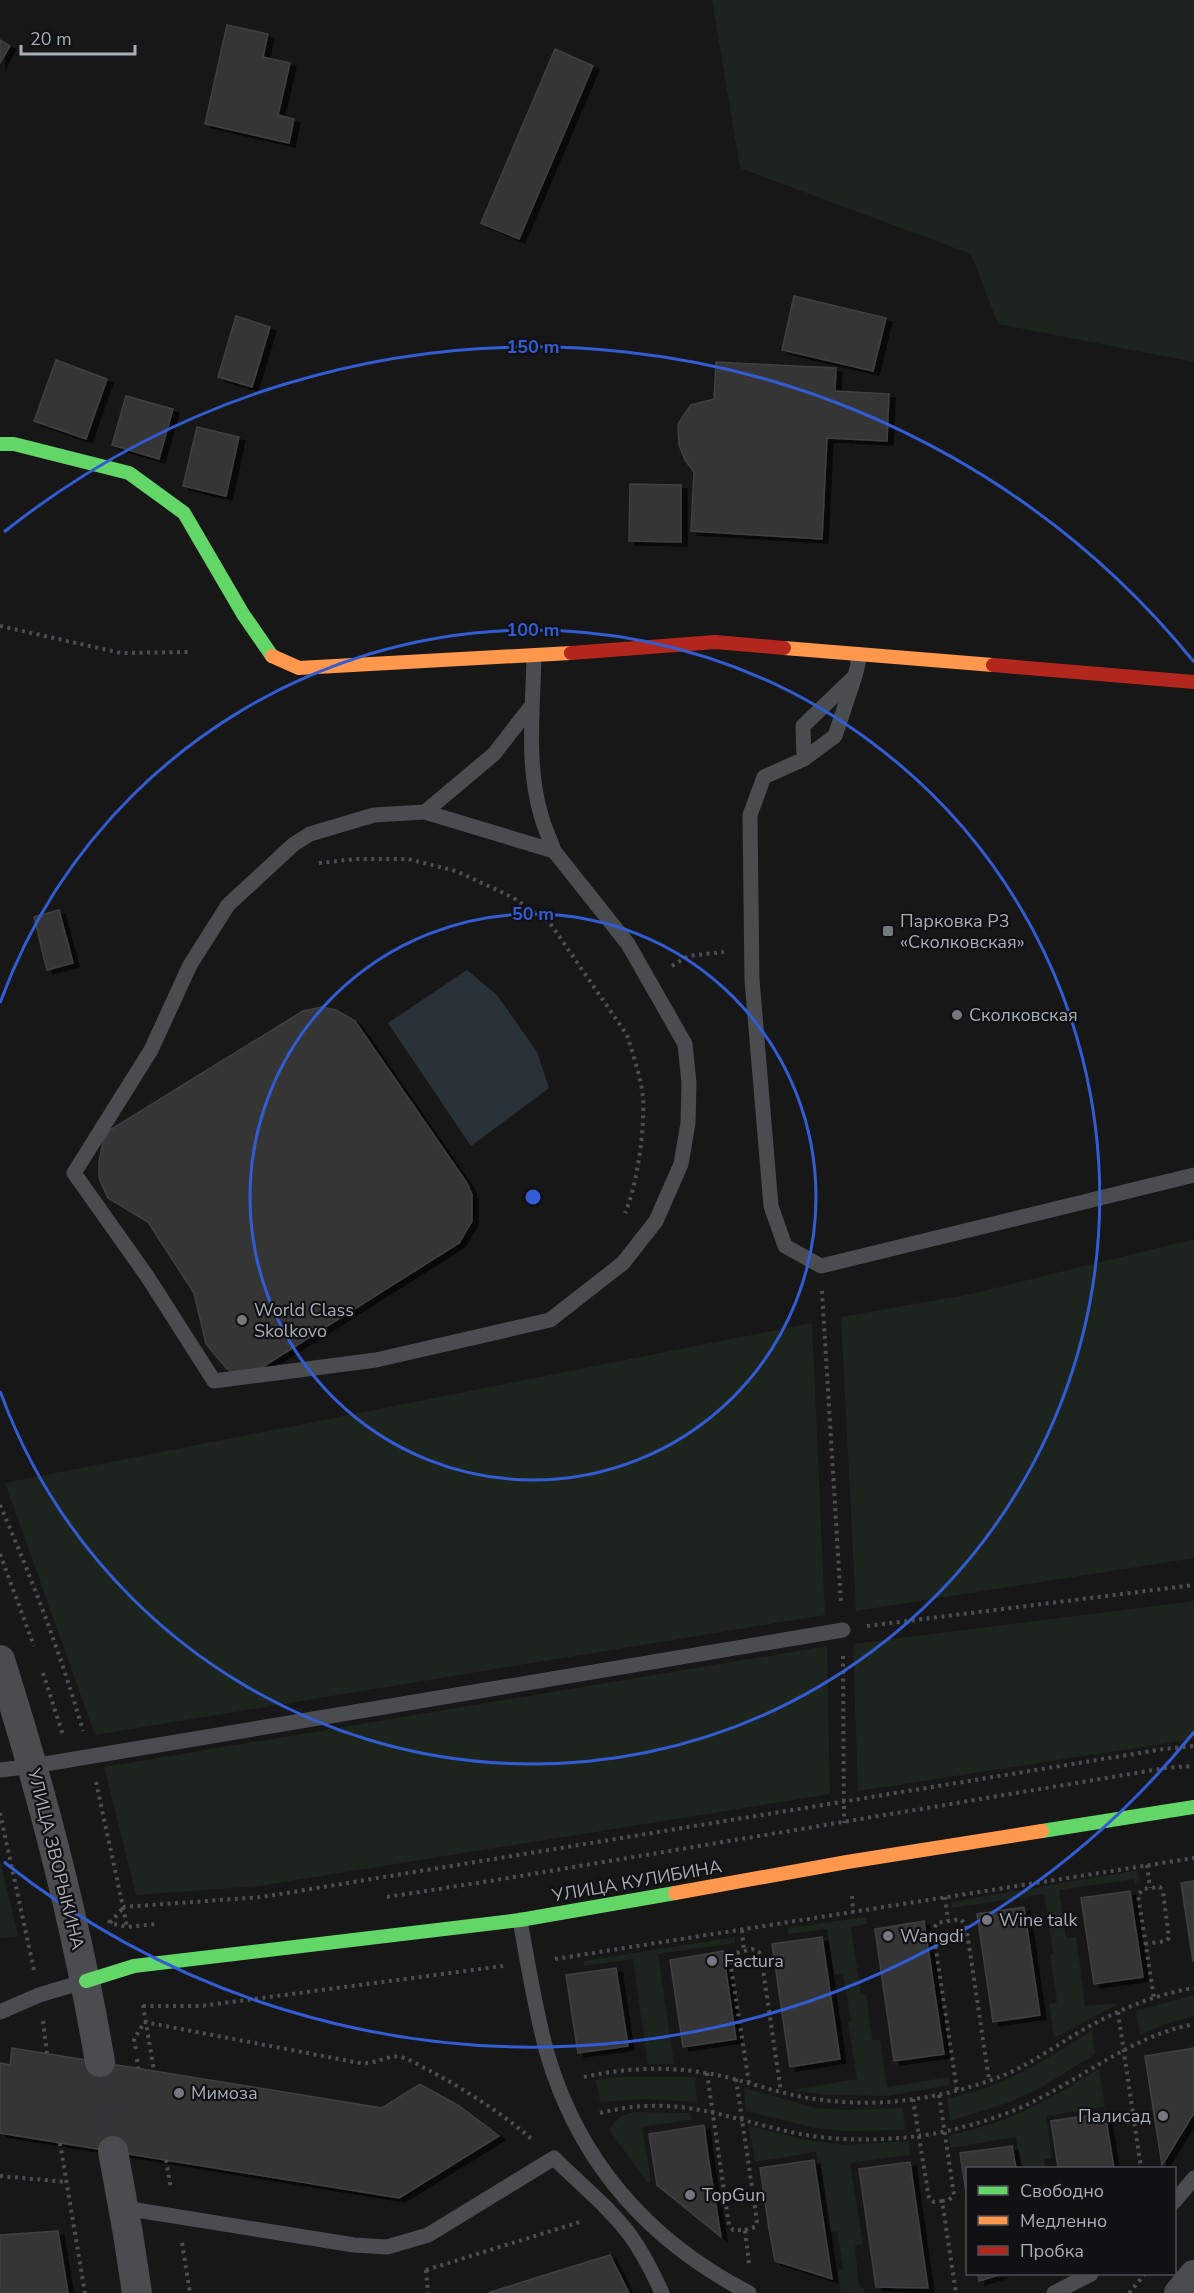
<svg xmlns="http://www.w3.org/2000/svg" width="1194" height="2293" viewBox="0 0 1194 2293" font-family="'Nunito Sans',sans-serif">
	<defs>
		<filter id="shadow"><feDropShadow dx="6" dy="4" stdDeviation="0" flood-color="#0009"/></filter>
	</defs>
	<rect width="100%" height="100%" fill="#171717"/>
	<!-- green -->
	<path fill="#1d241e" d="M712,0h482v362l-196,-38 -27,-70 -231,-86z
		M1194,1239v319l-338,53 -15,-294 130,-23z
		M812,1323l13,292 -730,120 -90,-252z
		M1194,1601v138l-336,52 -5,-147z
		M827,1646l3,148 -571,92 -123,9 -32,-128z
		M0,1860l18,76 -18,2z
		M1138,1870l2,13 -5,1 -1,-5 -75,11 7,48 10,-1 9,69 35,-3 -66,35 -5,-34 8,-2 -7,-48 3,-1 -9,-59 -92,14 -1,-6z
		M866,1917l2,7 -17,3 10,68 5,-1 6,46h8l7,47 62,-10v8l-61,11 -62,-1 -34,-5 65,-11 -9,-57 3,-1 -8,-47h-9l-7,-45 -39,5v-6z
		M735,1937v6l-77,11 16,110h-26l-15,-105 -49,7v-5z
		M1194,1995v21l-29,8 -25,11 -4,-24z
		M1092,2030l3,24 -55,34 -30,14 -60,19 -3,-22c57,-13 97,-37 145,-69z
		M1099,2068l6,39 -59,9 6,42 -8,1 1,9h-25l-4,-31 -66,11 -1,-13c56,-10 103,-36 150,-67z
		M618,2077h77l2,25 -53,-3 -44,3 -4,-22z
		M744,2088l72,20 28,2 59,-2 2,22 -61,1 -29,-3 -69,-17z
		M634,2112l56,1 1,7 -49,7 9,54 -4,1 -38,-53 12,-13z
		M749,2126l51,13 43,6 66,-4 1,14 -60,8 13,81 -8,2 4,41 5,1 1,5 -24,-1 -3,-21 5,-2 -6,-38 -8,1 -13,-80 -61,10z"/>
	<!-- water -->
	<path fill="#2a3239" d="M467,970l30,25 40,57 12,36 -78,58 -83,-123z"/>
	<!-- building -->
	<path fill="#353536" stroke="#3f4043" stroke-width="1.5" filter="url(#shadow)" d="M227,25l41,9 -5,23 27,6 -12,52 16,4 -5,24 -84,-19z
		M0,40l10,6 -10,17z
		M555,49l38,17 -74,173 -38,-16z
		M794,296l92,22 -13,53 -91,-21z
		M236,316l34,11 -18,60 -34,-10z
		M56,360l51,19 -21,60 -52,-18z
		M716,362l120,6 -1,23 54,3 -2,47 -60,-3 -5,101 -131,-8 3,-59 -9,-12 -6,-15 -1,-21 13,-19 23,-6z
		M126,396l47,13 -14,50 -47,-14z
		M197,427l42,10 -13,59 -43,-10z
		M630,484l51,1v57l-52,-1z
		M59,910l14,53 -26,7 -13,-53z
		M322,1007l14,3 19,11 112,162 5,12v26l-13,22 -206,130 -14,2 -12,-6 -21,-25 -12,-51 -46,-71 -40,-24 -9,-20v-17l4,-19 7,-12 193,-119z
		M1194,1881v80h-1l-12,-78z
		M1130,1891l13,86 -49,7 -13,-86z
		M1024,1907l16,108 -47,7 -16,-108z
		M924,1921l20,133 -50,7 -19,-132z
		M822,1937l18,122 -50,8 -18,-123z
		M723,1951l13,88 -53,8 -13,-87z
		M616,1968l12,78 -50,7 -12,-78z
		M12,2048l370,60 38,-24 39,22 40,30 -100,62 -399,-65v-70l10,2z
		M1194,2048v65l-32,52 -17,-109z
		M1105,2113l9,55h-56l-7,-47z
		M704,2125l4,31 13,81 -64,-52 -8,-51z
		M1012,2146l4,22h-48v37l-8,-52z
		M814,2160l18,119 -57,-18 -6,-32 -9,-61z
		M910,2162l18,126 -52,-1 -17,-118z
		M58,2231l10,62h-68v-58z
		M610,2255l19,38h-141l60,-19z
		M978,2274h24l-23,7z"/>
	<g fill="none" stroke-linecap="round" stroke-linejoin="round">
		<!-- street-tunnel -->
		<path stroke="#343537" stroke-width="30" stroke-dasharray="30 15" stroke-linecap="butt" d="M100,2062l13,89"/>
		<!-- path -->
		<path stroke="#4d4e52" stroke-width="4" stroke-dasharray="3 4.5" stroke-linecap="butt" d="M0,626l121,27 67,-1
			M319,863l37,-4h52l48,12 56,26 38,26 77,112c6,20 14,42 16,63 2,30 -6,88 -18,115
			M672,966l16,-10 36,-4
			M822,1291l19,313
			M0,1505c32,74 61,149 83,226
			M0,1554l34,92
			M867,1626l327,-41
			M843,1656l1,167
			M43,1673l20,62
			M96,1782l27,125 139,-10 902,-148 30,-3
			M0,1813l34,157
			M1147,1865l3,23
			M852,1896l1,16
			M387,1897l103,-16 676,-113 28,-2
			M945,1897l3,24
			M123,1907l4,20
			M109,1920l1,3 17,4 29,-3
			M110,1923l13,-15
			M742,1930l2,21
			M1145,1944l21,-3 3,-3 -6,-46 -3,-5 -17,2 -5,6 16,103
			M555,1959l639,-101
			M143,2005l11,66
			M143,2006h58l302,-40
			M1118,2012l23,156
			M43,2021l4,32
			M144,2022l216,41c16,2 29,-9 41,-6 11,3 23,11 33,16 35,19 70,42 100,68
			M136,2049l-2,-10 10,-16
			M137,2059l1,9
			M707,2073l22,152 4,5h12l4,33
			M584,2077c39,-9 82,-11 122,-4 26,4 50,13 75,19 38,10 79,13 118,9 37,-4 75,-13 110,-28 28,-13 52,-31 79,-46 32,-18 69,-33 106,-39
			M736,2079l21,142 -2,6 -10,3
			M749,2083l-19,-122 3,-7 19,-5 7,3 2,4 20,136
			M957,2090l-24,-160 4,-7 23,-4 6,6 23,155
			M939,2095l15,100 -5,5 -7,1 14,92
			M913,2099l16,100 5,3 8,-1
			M600,2113c79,-20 126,6 200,21 38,7 80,7 118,2 31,-4 63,-13 92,-24 65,-26 114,-74 184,-88
			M60,2143l25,150
			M166,2160l5,29
			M0,2176l67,6
			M182,2243l8,50
			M426,2270l157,-49
			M426,2270l2,23
			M1129,2293l16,-19"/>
		<!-- lane -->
		<path stroke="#4b4c50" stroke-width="15" d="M860,655l-5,21 -20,60 -31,23 -40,18 -14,38 2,165 19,226 14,40 36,20 373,-91
			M534,656c-1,52 -8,109 7,159 3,12 9,24 13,36
			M804,759l-1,-33 50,-48
			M425,812l129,39 74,93 57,100 4,39 -1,40 -7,41 -25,57 -33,42 -73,57 -174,40 -162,21 -67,-105 -73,-103 77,-123 39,-85 38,-60 66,-61 16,-10 64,-19z
			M425,812l69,-58 38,-49
			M0,1770l33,-4 810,-136
			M520,1920c8,44 15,90 27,133 32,110 102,188 202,240
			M0,2012l39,-17 47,-14
			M1174,2202l20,-24
			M124,2208l230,37 33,2 41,-12 126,-77c25,25 55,49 76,77 13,18 23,38 32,58
			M1054,2293l37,-19"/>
		<!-- street -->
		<path stroke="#4b4c50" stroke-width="30" d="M0,1660c42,132 77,266 100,402
			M113,2151l15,83 9,59
			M1179,2293l15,-18"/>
		<!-- fast -->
		<path stroke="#63d668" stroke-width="14" d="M0,444h14l115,29 55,40 59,101 29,42
			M1042,1831l152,-24
			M86,1981l48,-15 386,-46 155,-27"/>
		<!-- slow -->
		<path stroke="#ff974d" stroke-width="14" d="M784,648l209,17
			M272,656l27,12 272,-15
			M675,1893l172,-31 195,-31"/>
		<!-- jam -->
		<path stroke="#b3261e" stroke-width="14" d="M571,653l144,-11 69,6
			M993,665l201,17"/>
	</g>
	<!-- distance rings -->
	<g fill="none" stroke="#325cd3" stroke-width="3">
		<circle cx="533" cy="1197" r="283"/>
		<path d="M0 1003A567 567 0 1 1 0 1391"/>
		<path d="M1194 1732A850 850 0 0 1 4 1862M4 532A850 850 0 0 1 1194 662"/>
	</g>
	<!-- markers -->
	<g fill="#757880" stroke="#111113" stroke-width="2">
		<rect x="882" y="925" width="12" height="12" rx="3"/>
		<circle cx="957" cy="1015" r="6"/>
		<circle cx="242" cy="1320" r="6"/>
		<circle cx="987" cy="1920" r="6"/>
		<circle cx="888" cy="1936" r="6"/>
		<circle cx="712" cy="1961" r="6"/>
		<circle cx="179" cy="2093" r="6"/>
		<circle cx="1163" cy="2116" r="6"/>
		<circle cx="690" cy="2195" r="6"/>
	</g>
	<g text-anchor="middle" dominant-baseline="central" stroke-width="4.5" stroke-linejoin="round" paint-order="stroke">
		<!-- poi labels -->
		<g font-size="18" fill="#a8adb8" stroke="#111113" text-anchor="start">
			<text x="900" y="921">Парковка P3<tspan x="900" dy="21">«Сколковская»</tspan></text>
			<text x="969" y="1015">Сколковская</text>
			<text x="254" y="1310">World Class<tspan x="254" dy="21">Skolkovo</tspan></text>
			<text x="999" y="1920">Wine talk</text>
			<text x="900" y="1936">Wangdi</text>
			<text x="724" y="1961">Factura</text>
			<text x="191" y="2093">Мимоза</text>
			<text x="1151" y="2116" text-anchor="end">Палисад</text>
			<text x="702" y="2195">TopGun</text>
		</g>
		<!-- street labels -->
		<g font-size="18" fill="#a8adb8" stroke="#111113">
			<text transform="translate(56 1859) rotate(76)">УЛИЦА ЗВОРЫКИНА</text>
			<text transform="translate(637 1881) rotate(-10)">УЛИЦА КУЛИБИНА</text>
		</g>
	</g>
	<circle cx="533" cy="1197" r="9" fill="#325cd3" stroke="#111113" stroke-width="3"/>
	<g font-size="18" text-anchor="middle" font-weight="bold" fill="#325cd3" stroke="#111113" stroke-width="4.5" stroke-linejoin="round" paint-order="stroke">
		<text x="533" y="353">150 m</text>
		<text x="533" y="636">100 m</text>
		<text x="533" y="920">50 m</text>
	</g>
	<!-- legend -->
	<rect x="966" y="2167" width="210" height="108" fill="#111113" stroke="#4d4f55" stroke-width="1.5"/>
	<rect x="978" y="2186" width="30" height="9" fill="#63d668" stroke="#4d4f55" stroke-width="1.5"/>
	<text x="1020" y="2197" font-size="18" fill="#a8adb8">Свободно</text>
	<rect x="978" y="2216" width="30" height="9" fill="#ff974d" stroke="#4d4f55" stroke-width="1.5"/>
	<text x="1020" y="2227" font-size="18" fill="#a8adb8">Медленно</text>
	<rect x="978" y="2246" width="30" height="9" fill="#b3261e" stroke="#4d4f55" stroke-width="1.5"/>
	<text x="1020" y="2257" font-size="18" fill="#a8adb8">Пробка</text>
	<!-- scale -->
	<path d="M21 45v9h114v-9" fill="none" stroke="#a8adb8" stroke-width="3"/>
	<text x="30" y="45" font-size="18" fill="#a8adb8" stroke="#111113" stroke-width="4.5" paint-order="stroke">20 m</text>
</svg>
